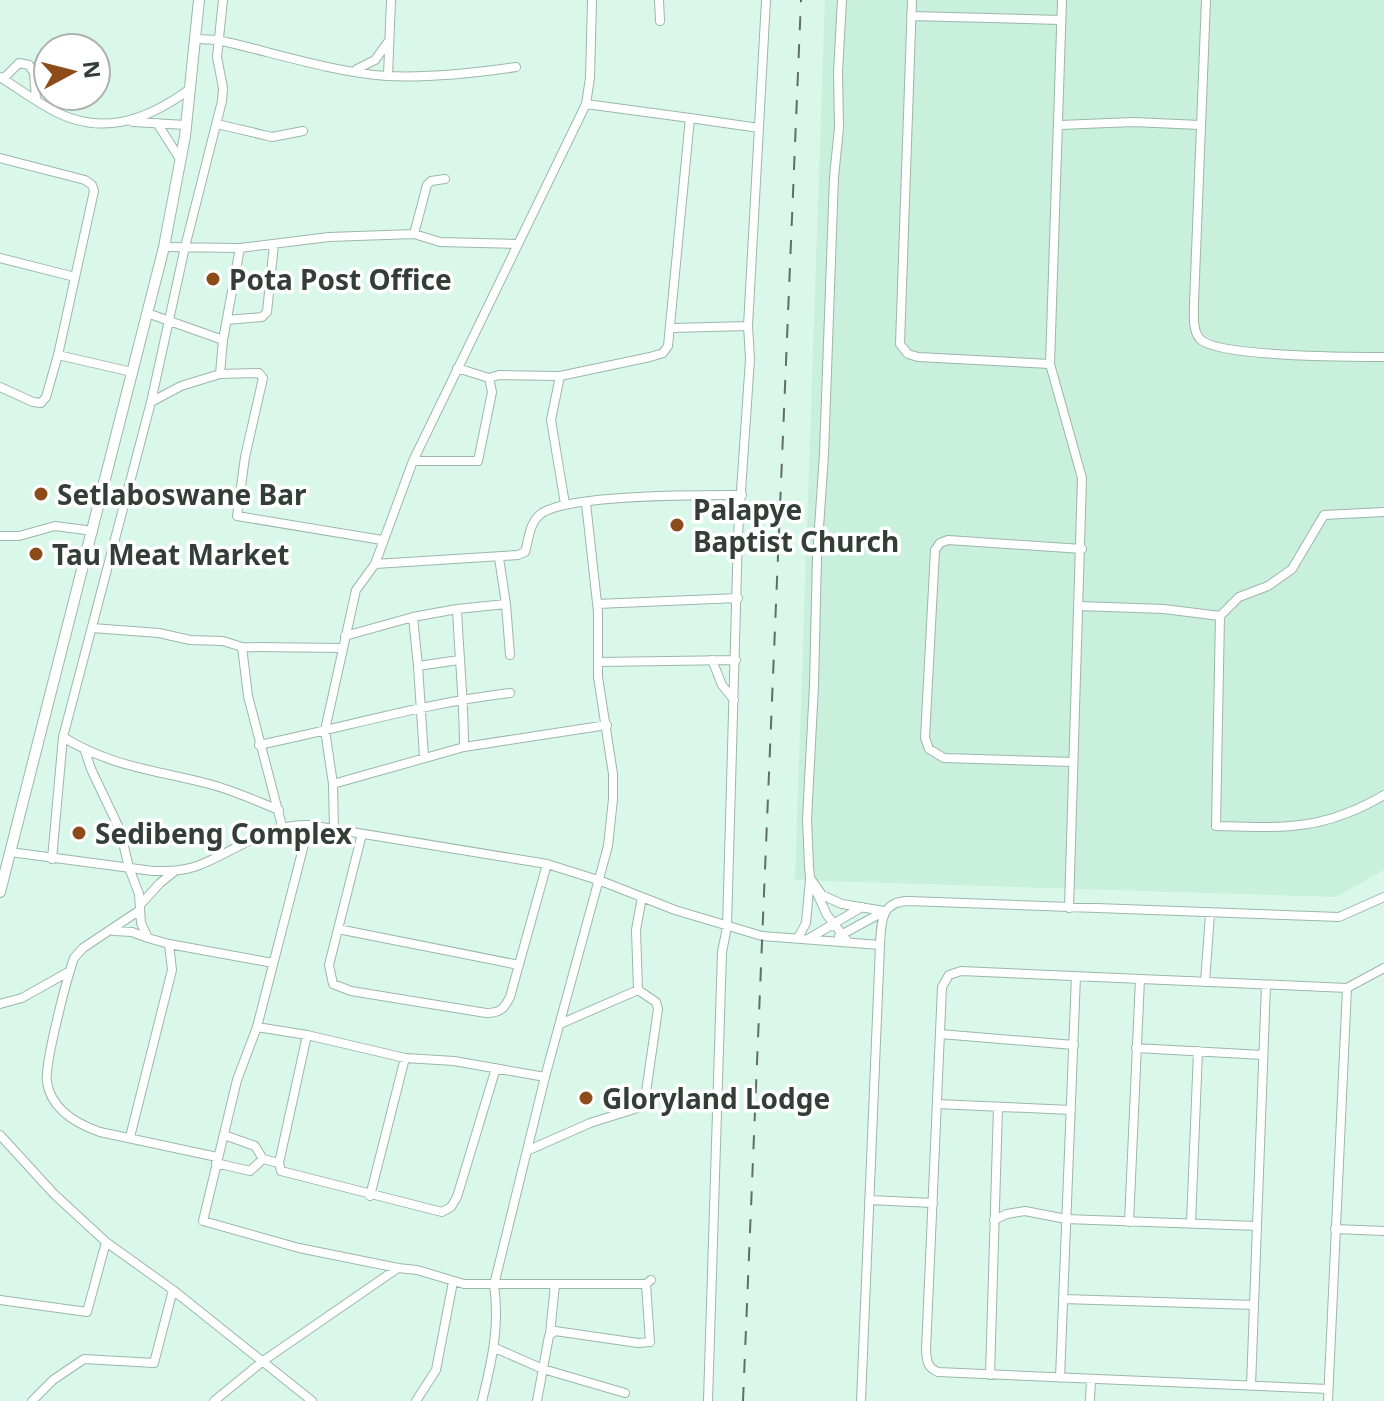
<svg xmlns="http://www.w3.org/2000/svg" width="1384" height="1401" viewBox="0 0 1384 1401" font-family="'Noto Sans',sans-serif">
	<rect width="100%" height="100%" fill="#daf8ea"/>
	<!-- built -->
	<path fill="#c9efdd" d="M825,0h559v870l-48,27 -541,-17z"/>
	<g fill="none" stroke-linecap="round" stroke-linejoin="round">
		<defs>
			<path id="minor" d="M659,0l1,21
				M842,0l-4,72 1,56 -5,49 -10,277 -7,103 -3,128 -7,135 2,45 1,13 12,17 20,9 42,7
				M912,0l-12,344 8,10 10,3 132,7
				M1062,0l-12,364 32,114 -13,430
				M1206,0l-12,303c0,11 -2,27 6,36 16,18 155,18 184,18
				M911,16l150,4
				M197,39l21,1c54,12 114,32 169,36 42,2 88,-3 129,-9
				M357,69l18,-9 13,-18
				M388,76l3,-76
				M0,77c16,10 31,21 47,30 51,31 99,15 144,-19
				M3,79l16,-16 10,2 5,8 2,26
				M690,118l69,10
				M133,122l53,3
				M157,123l23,36
				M217,124l55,13 31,-6
				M1060,125l73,-3 67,3
				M0,158l85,22 7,5 2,6 -36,164 -12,42 -5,6 -8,-1 -33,-15
				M414,234l13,-49 4,-4 14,-2
				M164,247l76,1 89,-11 85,-3 26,8 76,2
				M240,248l-17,92 -3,34 39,-1 4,5 -18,79 -8,59 145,24
				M0,258l75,19
				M147,313l76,27
				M227,320l35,-3 5,-5 7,-68
				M672,328l76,-2
				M58,355l74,17
				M457,368l32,10 10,-3 61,1 90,-19 13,-4 5,-7 22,-228 -104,-14
				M560,376l-9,44 14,84
				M151,402l30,-16 39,-12
				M413,461h65l14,-69 -3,-14
				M0,536h19l36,-10 38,5
				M375,564l143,-9 7,-3c4,-13 4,-30 17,-39 29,-19 161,-18 200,-18
				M506,604l4,51
				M597,604l141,-6
				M1079,606l85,3 56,7 19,-19 29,-11 24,-17 32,-54 60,-3
				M1220,616l-4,210c67,2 107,5 168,-31
				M413,617l5,49
				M92,628l67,5 31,7 33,1 19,6 100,1
				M345,636l68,-19 44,-8
				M242,647l6,49 34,130
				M712,660l10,25 12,15
				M598,662l138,-2
				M63,737c48,30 93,33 146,47 24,6 47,17 70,26
				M259,745c84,-17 165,-42 251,-52
				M464,747c0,-46 -5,-92 -7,-138l49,-5 -7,-46
				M85,751l6,18 29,61 9,38 10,26 2,29 7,15 21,6 104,19
				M424,757l-6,-91 41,-6
				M1073,762l-129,-4 -15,-9 -4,-11 10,-188 5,-7 8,-3 134,9
				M333,784l131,-37 143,-22
				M309,825l-52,202 -20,53 -34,141 96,27 99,20 19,2 47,14h182l5,-4
				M334,829l-1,-45 -8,-54 31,-140 19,-26 38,-103 173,-357 4,-26 2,-78
				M362,834l-33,131 4,19 18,7 135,22c14,0 18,-4 24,-16l37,-133
				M10,852l143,19c15,0 30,0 44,-5 38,-14 70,-43 112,-41l238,39 54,17 74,29 87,26 118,9
				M52,859l11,-122 88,-335 34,-155 37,-146 1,-13 -6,-31 6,-57
				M816,891l11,24 21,27
				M141,904l19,-21 15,-12
				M140,910l-57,38 -9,10c-7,20 -30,107 -27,124 4,27 30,42 53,50l117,25
				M338,929l181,36
				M114,931l18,1 16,6
				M839,936l44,-24
				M798,938l8,-15 4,-44
				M808,939l54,-32
				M1205,982l5,-68
				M0,1004l22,-6 48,-27
				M560,1024l78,-34
				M257,1027l50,8 98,23 49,3 91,16
				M940,1034l134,11
				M307,1035l-28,128 2,8 161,41 9,-5 6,-10 39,-129
				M1136,1048l127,7
				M937,1104l134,6
				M0,1135l54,59 52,48 67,48 139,111
				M224,1135l31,11 8,13 16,4
				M130,1137l42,-167 -3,-26
				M529,1150l61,-27 54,-17 14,-97 -2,-7 -18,-12 -2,-60 6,-33
				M216,1163l34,8 13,-12
				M370,1196l35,-138
				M869,1200l64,3
				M994,1220l13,-6 18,-3 41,8 191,7
				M1129,1222l11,-243
				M1191,1223l7,-172
				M1335,1229l49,2
				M1063,1299l191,6
				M0,1300l87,12 19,-70
				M550,1334l5,-50
				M495,1348l48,21 82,24
				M990,1375l8,-268
				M1060,1378l16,-402
				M1251,1386l15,-401
				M1328,1389l-390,-17c-11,-5 -11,-10 -12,-22l16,-363 7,-12 12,-4 386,17
				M32,1401l21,-21 31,-21 70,4 19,-73
				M214,1401l49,-40 135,-93
				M416,1401l20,-31 17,-88
				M482,1401c10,-40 18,-76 12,-116l51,-208 63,-231 5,-47v-25l-15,-97v-65l-12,-109
				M537,1401l12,-65 6,-5 83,12 12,-1 -4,-58
				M708,1401l14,-449 5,-25 11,-392 12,-176 -2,-33 18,-326
				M861,1401l19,-456c1,-23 1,-44 29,-44l430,16 45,-20
				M1090,1401l1,-22
				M1328,1401l19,-413 37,-20"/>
			<path id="tertiary" d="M0,892l164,-645 21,-111 14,-136"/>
		</defs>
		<!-- minor casing -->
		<use href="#minor" stroke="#9bb7aa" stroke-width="10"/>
		<!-- tertiary casing -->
		<use href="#tertiary" stroke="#9bb7aa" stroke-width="12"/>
		<!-- minor -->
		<use href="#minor" stroke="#fff" stroke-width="8"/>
		<!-- tertiary -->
		<use href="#tertiary" stroke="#fff" stroke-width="10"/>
		<!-- rail -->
		<path stroke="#5f6e67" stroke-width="2" stroke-dasharray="14 14" stroke-linecap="butt" d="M743,1401l58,-1401"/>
	</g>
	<!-- markers -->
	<g fill="#8d4b19" stroke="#fff" stroke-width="3">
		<circle cx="213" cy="279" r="8"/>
		<circle cx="41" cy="494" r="8"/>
		<circle cx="677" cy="525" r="8"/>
		<circle cx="36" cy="554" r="8"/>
		<circle cx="79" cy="833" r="8"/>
		<circle cx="586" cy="1098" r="8"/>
	</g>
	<g text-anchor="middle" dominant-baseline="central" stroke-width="7" stroke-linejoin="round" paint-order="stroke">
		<!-- poi labels -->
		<g font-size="28" font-weight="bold" fill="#333e39" stroke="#fff" text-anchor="start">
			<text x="229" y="279">Pota Post Office</text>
			<text x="57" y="494">Setlaboswane Bar</text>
			<text x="693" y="509">Palapye<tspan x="693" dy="32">Baptist Church</tspan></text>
			<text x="52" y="554">Tau Meat Market</text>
			<text x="95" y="833">Sedibeng Complex</text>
			<text x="602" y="1098">Gloryland Lodge</text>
		</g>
	</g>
	<!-- north arrow -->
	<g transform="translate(72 72) rotate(83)"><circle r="38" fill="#ffffff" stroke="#adb2b0" stroke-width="2"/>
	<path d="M0-6L14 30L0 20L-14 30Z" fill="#8d4b19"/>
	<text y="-12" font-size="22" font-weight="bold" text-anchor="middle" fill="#333e39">N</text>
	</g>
</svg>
